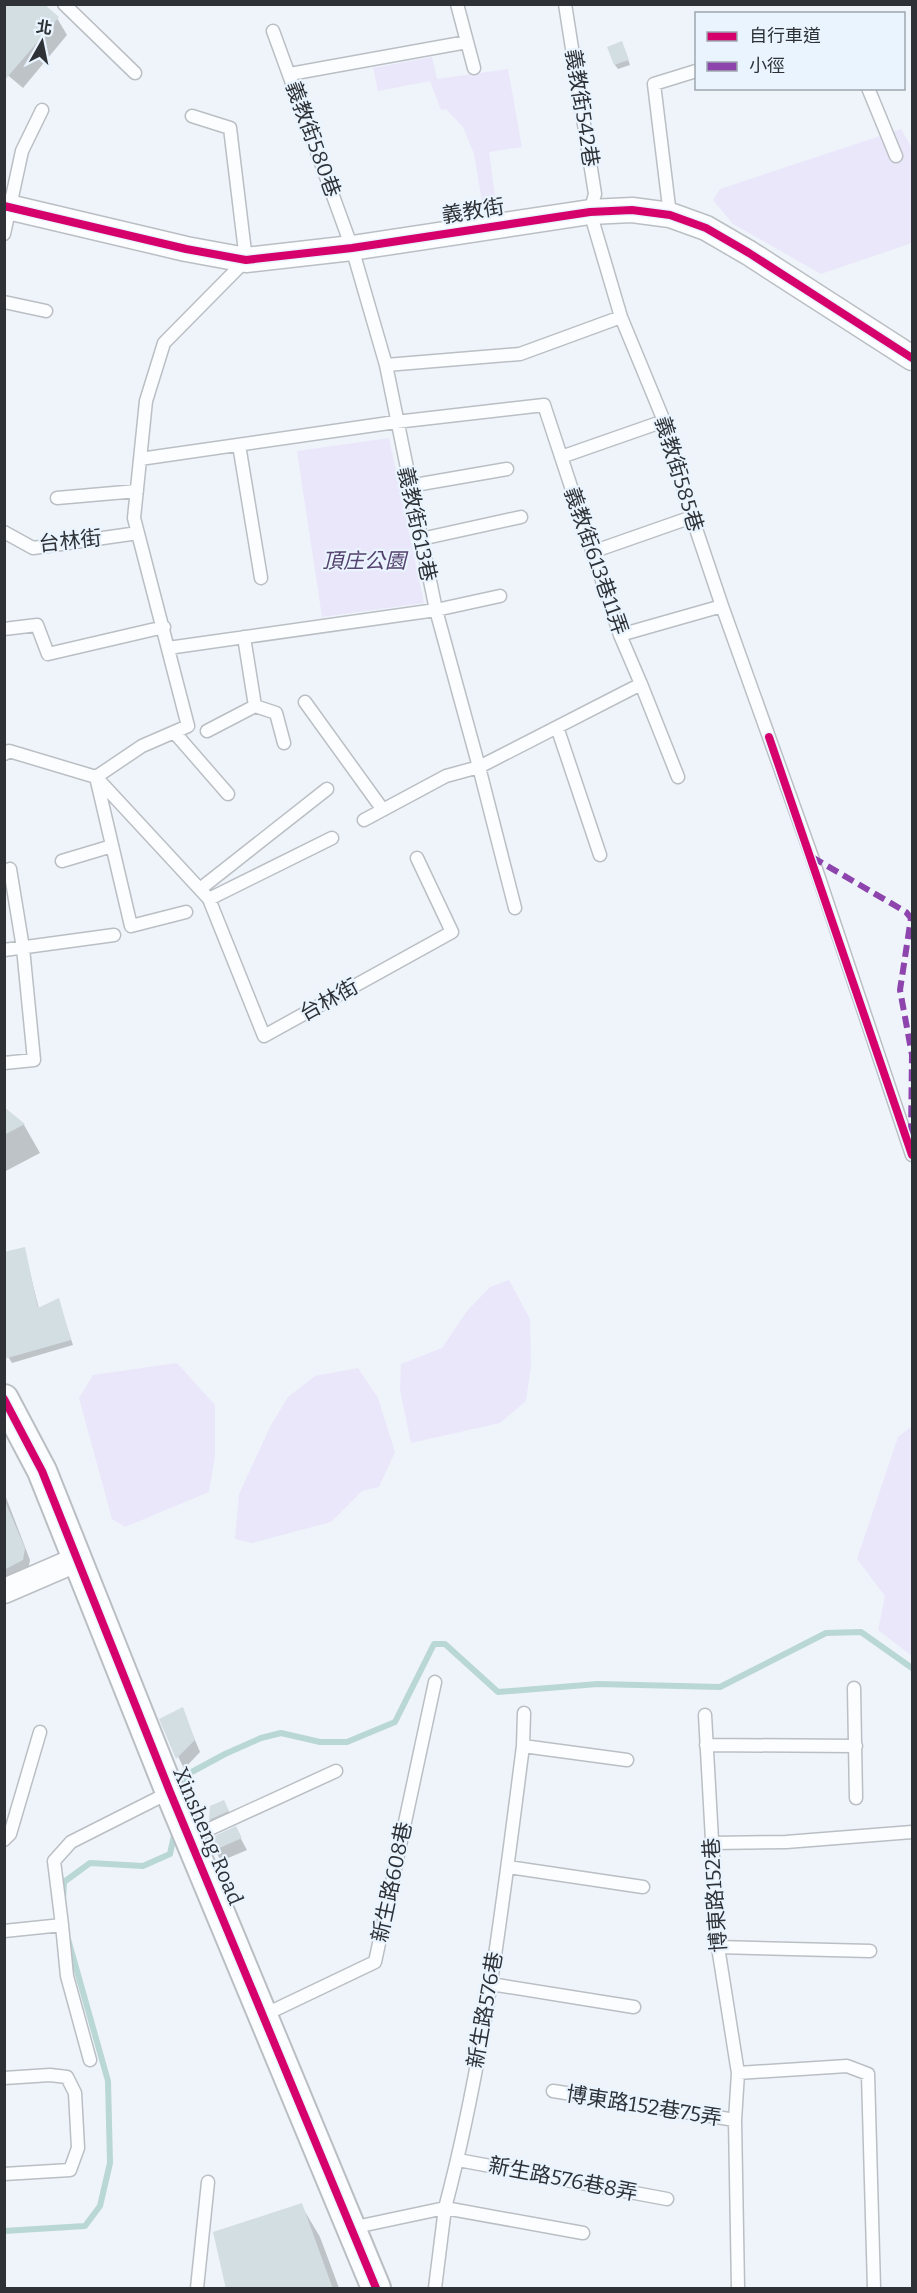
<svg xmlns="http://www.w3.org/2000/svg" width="917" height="2293" viewBox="0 0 917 2293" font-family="Bitter,'Noto Sans TC',serif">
	<rect width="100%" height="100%" fill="#eef4fa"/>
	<!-- green -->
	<path fill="#eae7fa" d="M432,57l5,22 71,-10 14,78 -33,5 9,65 -13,2 -11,-65 -11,-27 -17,-18 -5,1 -11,-29 -52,10 -5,-23z
		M901,129l11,19v95l-91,31 -88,-50 -20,-24 7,-11z
		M389,438l35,165 -102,14 -25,-166z
		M509,1280l21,39 1,48 -5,34 -26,22 -89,20 -11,-53 1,-26 41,-16 25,-37 23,-24z
		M177,1363l38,42v51l-6,36 -84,35 -13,-8 -33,-121 14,-23z
		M358,1368l20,30 17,54 -16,35 -17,4 -31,31 -79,21 -17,-4 4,-45 32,-69 17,-28 27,-21z
		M912,1426v230l-34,-26 7,-34 -28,-37 41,-122z"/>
	<!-- shadow -->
	<path fill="#0003" d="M57,18l10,17 -44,53 -19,-16z
		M624,48l6,17 -12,4 -3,-4z
		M4,1109l20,16 16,28 -36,19z
		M24,1249l15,60 19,-9 15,45 -61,18 -8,-13z
		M4,1492l26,68 -2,10 -24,13z
		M182,1709l18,43 -16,17 -23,-49z
		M224,1802l10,20 -18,9 -6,-11 2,-13z
		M235,1828l12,22 -26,11 -6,-11z
		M301,2205l19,32 19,51h-111z"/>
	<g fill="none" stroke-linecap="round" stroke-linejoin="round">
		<!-- stream -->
		<path stroke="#b9d7d5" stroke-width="6" d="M183,1798l5,-24 37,-20 36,-16 20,-5 39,9h27l48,-20 39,-78h11l53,48 100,-8 122,3 106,-54 35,-1 51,36
			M63,1900l1,-18 26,-19 53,3 27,-12 5,-23
			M4,2231l81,-5 15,-20 10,-43 -2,-82 -40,-142"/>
	</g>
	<!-- building -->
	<path fill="#d3dee2" d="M4,4h40l15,13 -55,64z
		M622,41l7,19 -15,5 -7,-18z
		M4,1107l21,17 -21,11z
		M25,1247l13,61 21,-10 12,42 -67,19v-107z
		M4,1499l21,49 -2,12 -19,10z
		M183,1707l12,33 -19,19 -17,-40z
		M224,1800l5,11 -20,9 1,-14z
		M236,1826l6,12 -29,13 -5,-12z
		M302,2203l31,86h-107l-13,-57z"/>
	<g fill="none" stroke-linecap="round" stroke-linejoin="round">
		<defs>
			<path id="service" d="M64,4l71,69
				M457,4l17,64
				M565,4l30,190 -5,18 31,105 43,104 28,96 30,89 90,251 100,298
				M273,31l79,217 34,117 50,245 43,157 -33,9 -82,44
				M290,74l177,-32
				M868,88l28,68
				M670,215l-16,-131 42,-13
				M4,234l18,-83 20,-41
				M4,302l42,9
				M386,365l134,-11 101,-37
				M239,445l22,133
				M561,457l103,-36
				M140,459l256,-37 148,-17 76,230 21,49 -162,83 36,141
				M409,486l98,-17
				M57,498l80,-7
				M4,532l29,16 105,-15
				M421,539l100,-22
				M592,552l100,-35
				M4,629l33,-4 11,29 116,-27
				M620,635l102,-29
				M244,637l11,69 21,7 8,30
				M168,648l268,-38 64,-14
				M641,684l37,93
				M305,702l78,108
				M557,727l43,128
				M207,731l48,-25
				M174,732l54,62
				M4,754l5,-3 87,26 113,122 123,-61
				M62,861l50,-15
				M200,889l127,-100
				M209,899l55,137 188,-104 -35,-74
				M186,912l-55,14 -35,-149 46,-31 46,-20 -54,-208 12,-117 18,-58 82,-83 -16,-132 -38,-12
				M4,950l110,-15
				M4,1063l30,-3 -11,-112 -13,-79
				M854,1688l2,110
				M705,1715l13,232 20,126 -3,47 3,168
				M706,1745l150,1
				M523,1746l104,14
				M190,1838l146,-67
				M4,1840l6,-6 30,-102
				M712,1843l74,-1 126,-10
				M508,1867l135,20
				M62,1925l5,51 23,84
				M4,1931l58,-6 -8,-64 17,-19 99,-50
				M718,1947l152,4
				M491,1984l143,23
				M264,2015l111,-53 60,-280
				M738,2073l109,-7 21,8 6,214
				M4,2078l46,-3 17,2 8,16 3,55 -8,22 -66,4
				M553,2091l182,29
				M458,2160l209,39
				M351,2228l94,-20c40,-151 58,-307 78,-462l1,-33
				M197,2288l11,-106
				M435,2288l10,-80 138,25"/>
			<path id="minor" d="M4,206l182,43 60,11 106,-12 238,-36 42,-2 38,5 36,13 43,25 163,105
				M4,1591l72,-31"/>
			<path id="tertiary" d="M4,1399l38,72 128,321 206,496"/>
		</defs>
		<!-- service casing -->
		<use href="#service" stroke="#babfc4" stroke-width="15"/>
		<!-- minor casing -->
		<use href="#minor" stroke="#babfc4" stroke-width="27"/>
		<!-- tertiary casing -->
		<use href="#tertiary" stroke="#babfc4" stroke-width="32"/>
		<!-- service -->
		<use href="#service" stroke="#fcfdfe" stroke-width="12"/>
		<!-- minor -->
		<use href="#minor" stroke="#fcfdfe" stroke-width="24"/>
		<!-- tertiary -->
		<use href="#tertiary" stroke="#fcfdfe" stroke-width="28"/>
		<!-- quiet -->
		<path stroke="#8e44ad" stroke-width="6" stroke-dasharray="12 6" stroke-linecap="butt" d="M812,857l94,55 5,6 -11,72 12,65 -1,82"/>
		<defs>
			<path id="cycleway" d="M4,206l182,43 60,11 106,-12 238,-36 42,-2 38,5 36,13 43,25 163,105
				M769,737l143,418
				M4,1399l38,72 128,321 206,496"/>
		</defs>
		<!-- cycleway casing -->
		<use href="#cycleway" stroke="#e9f4ff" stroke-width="11"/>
		<!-- cycleway -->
		<use href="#cycleway" stroke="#d6006c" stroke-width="8"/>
	</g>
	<g text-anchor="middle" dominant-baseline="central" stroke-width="4.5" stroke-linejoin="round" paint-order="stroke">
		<!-- street labels -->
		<g font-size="21" fill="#2e3236" stroke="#e9f4ff">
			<text transform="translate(582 108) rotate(81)">義教街542巷</text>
			<text transform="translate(313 139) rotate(70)">義教街580巷</text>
			<text transform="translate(473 211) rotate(-9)">義教街</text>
			<text transform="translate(679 474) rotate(73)">義教街585巷</text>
			<text transform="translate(417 524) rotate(78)">義教街613巷</text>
			<text transform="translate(70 541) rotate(-6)">台林街</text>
			<text transform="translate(596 561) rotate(71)">義教街613巷11弄</text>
			<text transform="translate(329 1000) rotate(-29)">台林街</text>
			<text transform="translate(208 1836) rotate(67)">Xinsheng Road</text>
			<text transform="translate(392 1882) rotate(-78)">新生路608巷</text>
			<text transform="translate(715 1895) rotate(-94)">博東路152巷</text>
			<text transform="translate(485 2010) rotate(-80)">新生路576巷</text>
			<text transform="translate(644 2106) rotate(9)">博東路152巷75弄</text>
			<text transform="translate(563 2179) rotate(11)">新生路576巷8弄</text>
		</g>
		<!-- park labels -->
		<g font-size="21" font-style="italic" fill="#55426e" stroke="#e9f4ff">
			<text x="364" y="561">頂庄公園</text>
		</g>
	</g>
	<!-- border -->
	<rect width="917" height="2293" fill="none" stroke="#2e3236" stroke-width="12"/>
	<!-- legend -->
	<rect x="695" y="12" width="210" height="78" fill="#e9f4ff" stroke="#9ea6af" stroke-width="1.5"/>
	<rect x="707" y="32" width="30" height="9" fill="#d6006c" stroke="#9ea6af" stroke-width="1.5"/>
	<text x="749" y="42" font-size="18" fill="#2e3236">自行車道</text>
	<rect x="707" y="62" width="30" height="9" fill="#8e44ad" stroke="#9ea6af" stroke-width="1.5"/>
	<text x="749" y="72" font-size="18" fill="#2e3236">小徑</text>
	<!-- north arrow -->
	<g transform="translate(42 42) rotate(9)" stroke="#e9f4ff" stroke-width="4.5" paint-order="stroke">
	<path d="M0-4.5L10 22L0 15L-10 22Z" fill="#2e3236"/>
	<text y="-9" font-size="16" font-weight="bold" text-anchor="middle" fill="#2e3236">北</text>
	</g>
</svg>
